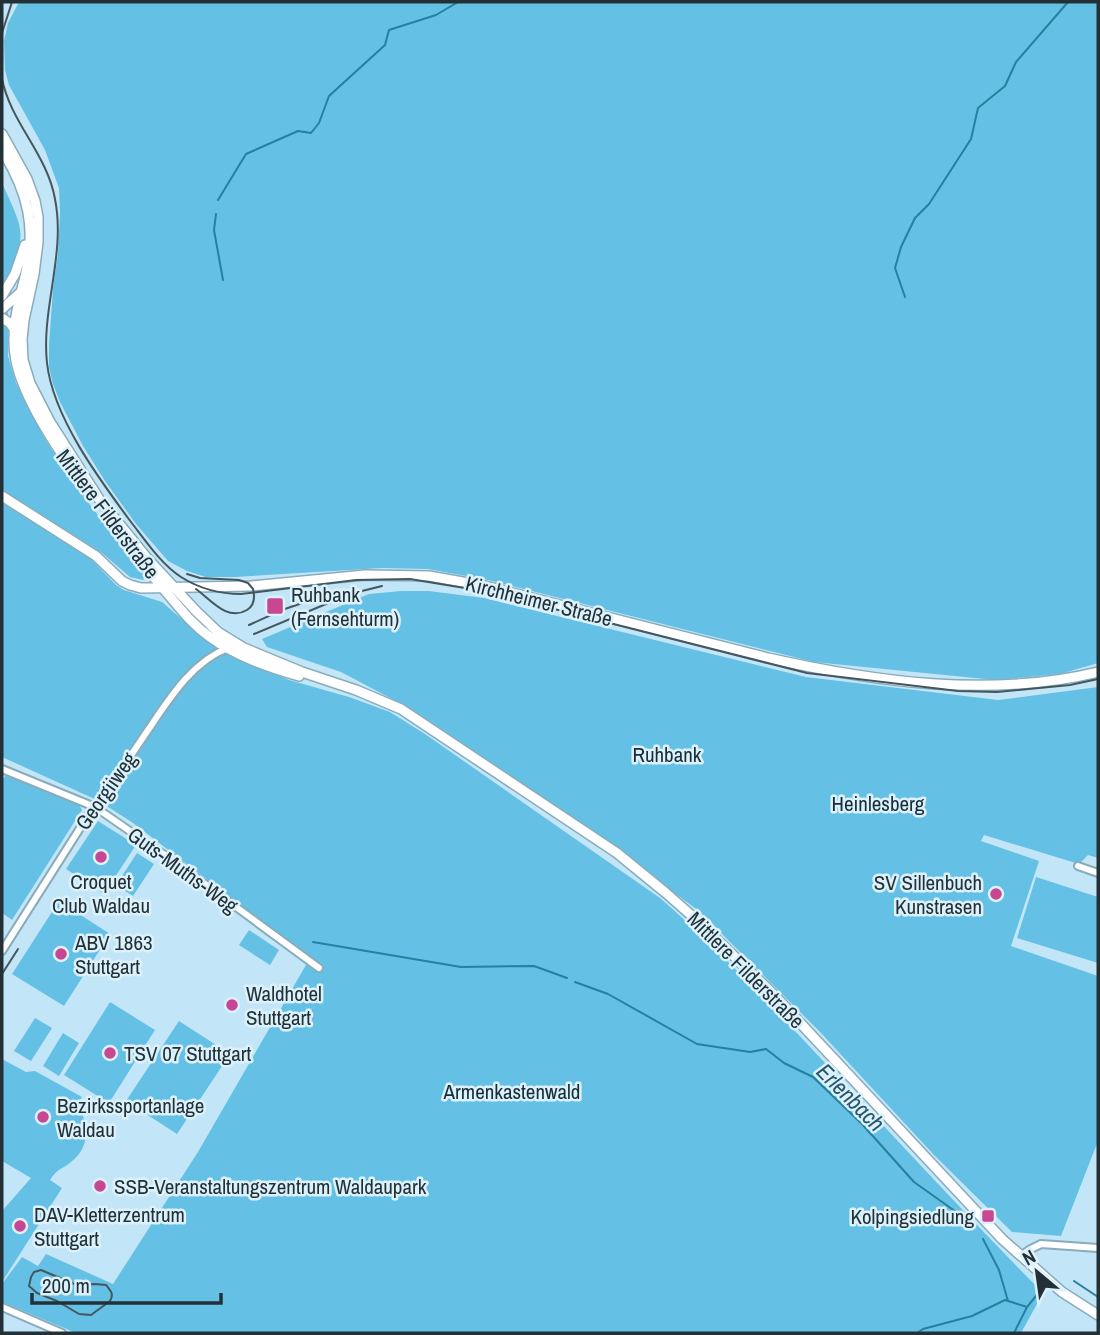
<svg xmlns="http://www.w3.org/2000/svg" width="1100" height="1335" viewBox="0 0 1100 1335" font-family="'Archivo Narrow',sans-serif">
	<rect width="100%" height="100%" fill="#c2e6f7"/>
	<!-- green -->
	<path fill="#65c0e5" d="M19,2h1079v661l-38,11 -65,6 -181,-18 -326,-82 -60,-11 -46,-1 -147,9h-29l-19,-6 -19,-10 -32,-37 -31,-43 -22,-35 -23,-44 -7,-18 -4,-17v-21l4,-58 5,-34 2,-41 -1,-25 -14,-38 -36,-65 -4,-15 -1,-29 4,-18z
		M2,183c6,13 13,27 17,41 6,24 -8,48 -17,69z
		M8,312v44l8,27 29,56 31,48 69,88v3l-2,2 -13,-3 -28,-24 -100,-63v-173z
		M2,503l87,54 27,28 8,5 38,12 46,40 25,13 56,25 60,17 41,15 35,22 235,164c70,61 132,130 195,197 62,67 124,133 188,198l-22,40h-945l-74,-31v-18l20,-27 16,9 8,-12 67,30 85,-132 112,-194 -177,-135 -34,-22 -97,-44z
		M401,591h28l55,7 322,79 192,23 100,-13v171l-10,-3 -9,9 -95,-29 -3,6 58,20 -28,85 87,30v165l-37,95 -49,-4 -78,-77 -113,-122 -122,-122 -137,-101 -149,-100 -72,-38 -74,-25 -5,-8 107,-45z
		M8,775l71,29 3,6 -70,110 -10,-7v-132l2,-4z
		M98,821l38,24 -32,49 -38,-25z
		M137,853l17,11 -21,32 -17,-11z
		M1036,877l62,20v66l-81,-25z
		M59,901l51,33 -46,72 -52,-32z
		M249,930l30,20 -9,15 -31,-20z
		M110,1002l45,28 -46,73 -45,-28z
		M35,1018l17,10 -21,33 -17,-10z
		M179,1021l51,33 -53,80 -51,-33z
		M63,1033l16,10 -20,33 -16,-10z
		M2,1059l24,13 9,-1 47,26 -5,7c12,19 14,43 -6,58 -11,9 -12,5 -21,18l12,8 -60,94v-71l29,-33 -29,-17z"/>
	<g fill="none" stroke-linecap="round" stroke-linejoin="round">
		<!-- stream -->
		<path stroke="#26809f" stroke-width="2" d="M218,200l28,-46 52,-23 13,2 8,-10 10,-27 56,-51 4,-15 47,-15 22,-13
			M216,214l-2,16 9,50
			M905,297l-10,-29 6,-21 14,-29 14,-14 42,-65 7,-31 27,-22 11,-24 52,-60
			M313,942l148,25 73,-1 33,12
			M575,982l33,12 89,50 53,8 16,-3 18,14 29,14 49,47 52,58 59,42
			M983,1239l16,31 9,31
			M1074,1281l24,16
			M917,1333l6,-4 49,-13 33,-16 22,7 13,-16
			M1014,1333l13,-26"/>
		<defs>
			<path id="minor" d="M2,769l93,38 84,58 140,103
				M1078,866l20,7
				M2,951l87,-137 12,-14c15,-22 30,-45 45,-67 22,-32 45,-71 82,-85
				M1021,1256l8,-6 12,-6 57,4
				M2,1307l60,26"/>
			<path id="secondary" d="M2,134l25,45 8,22 3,16v25l-4,32 -10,46 -2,19 1,21 7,23 20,39 49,77 48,59 49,53 22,21 26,16 58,24 54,18 45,19 216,144 49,40 34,30 76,74 226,242 60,53 36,23
				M2,150c26,42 35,78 23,127 -7,27 -15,56 -9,84 9,43 49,98 74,135
				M2,296l13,-22 10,-29
				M2,309l19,-17
				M2,318l8,5 4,6
				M2,496l94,60 26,25 8,4 11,3 110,-2 114,-11 64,1 56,10 283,72c107,24 222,40 330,14
				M106,518c18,24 37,46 55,68 16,18 29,37 49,51 26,19 58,30 89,39"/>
		</defs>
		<!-- minor casing -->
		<use href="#minor" stroke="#89acbc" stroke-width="10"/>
		<!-- secondary casing -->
		<use href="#secondary" stroke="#89acbc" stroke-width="12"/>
		<!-- minor -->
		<use href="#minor" stroke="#fff" stroke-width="6"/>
		<!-- secondary -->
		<use href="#secondary" stroke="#fff" stroke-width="9"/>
		<!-- tram -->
		<path stroke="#44565e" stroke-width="2" d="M2,33l10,-31
			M2,79c9,44 45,75 53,120 11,55 -14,110 -8,164 6,54 52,116 84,159 14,18 30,42 50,55 19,12 37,17 60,17l115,-14 54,-1 73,12 324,82 151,18 39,1 73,-7 28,-6
			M187,574l13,4 39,2 9,3 5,6c2,8 2,16 -6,21 -20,12 -37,-11 -51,-21
			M249,625l33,-15 32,-11
			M254,634l96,-40 32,-8
			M2,974l16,-25
			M41,1270l36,15 18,-1 11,1c5,6 8,9 4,16l-19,14 -12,-1 -22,-13 -20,-8 -8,-7 2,-9 3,-5z"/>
	</g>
	<!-- markers -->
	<g fill="#c74792" stroke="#dbf1fb" stroke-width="2.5">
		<rect x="266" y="597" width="18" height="18" rx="3.5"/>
		<circle cx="101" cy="857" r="7"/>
		<circle cx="996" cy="894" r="7"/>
		<circle cx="61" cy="954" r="7"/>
		<circle cx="232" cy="1005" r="7"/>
		<circle cx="110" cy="1053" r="7"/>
		<circle cx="43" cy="1117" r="7"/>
		<circle cx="100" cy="1186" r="7"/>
		<rect x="981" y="1209" width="14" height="14" rx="3.5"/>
		<circle cx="20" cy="1226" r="7"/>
	</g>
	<g text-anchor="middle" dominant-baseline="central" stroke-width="5" stroke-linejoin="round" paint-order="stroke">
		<!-- street labels -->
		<g font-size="21" fill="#233137" stroke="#dbf1fb">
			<text transform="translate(108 514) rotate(53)">Mittlere Filderstraße</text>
			<text transform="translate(539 601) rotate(14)">Kirchheimer Straße</text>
			<text transform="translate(106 791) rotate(-55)">Georgiiweg</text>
			<text transform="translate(183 870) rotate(36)">Guts-Muths-Weg</text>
			<text transform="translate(746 970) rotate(45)">Mittlere Filderstraße</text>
		</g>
		<!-- poi labels -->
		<g font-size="21" fill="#233137" stroke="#dbf1fb" text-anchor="start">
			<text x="291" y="594">Ruhbank<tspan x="291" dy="24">(Fernsehturm)</tspan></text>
			<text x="101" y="881" text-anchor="middle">Croquet<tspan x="101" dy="24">Club Waldau</tspan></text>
			<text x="982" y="882" text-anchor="end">SV Sillenbuch<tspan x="982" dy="24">Kunstrasen</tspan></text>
			<text x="75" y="942">ABV 1863<tspan x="75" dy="24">Stuttgart</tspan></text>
			<text x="246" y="993">Waldhotel<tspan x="246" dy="24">Stuttgart</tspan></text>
			<text x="124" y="1053">TSV 07 Stuttgart</text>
			<text x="57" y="1105">Bezirkssportanlage<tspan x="57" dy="24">Waldau</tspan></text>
			<text x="114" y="1186">SSB-Veranstaltungszentrum Waldaupark</text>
			<text x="34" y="1214">DAV-Kletterzentrum<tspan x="34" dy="24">Stuttgart</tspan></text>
			<text x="974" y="1216" text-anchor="end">Kolpingsiedlung</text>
		</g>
		<!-- park labels -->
		<g font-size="21" fill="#192c35" stroke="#dbf1fb">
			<text x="667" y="754">Ruhbank</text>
			<text x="878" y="803">Heinlesberg</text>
			<text x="512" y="1091">Armenkastenwald</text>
		</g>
		<!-- water labels -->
		<g font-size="23" font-style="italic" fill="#29576a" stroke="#dbf1fb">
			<text transform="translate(851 1097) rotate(45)">Erlenbach</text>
		</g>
	</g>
	<!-- border -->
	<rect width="1100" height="1335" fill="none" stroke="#233137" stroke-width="7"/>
	<!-- north arrow -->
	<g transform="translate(1037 1272) rotate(331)" stroke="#dbf1fb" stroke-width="5" paint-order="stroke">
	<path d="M0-5L12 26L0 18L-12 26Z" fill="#233137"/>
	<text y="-10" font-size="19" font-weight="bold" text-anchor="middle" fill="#233137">N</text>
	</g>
	<!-- scale -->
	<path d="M32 1293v10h189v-10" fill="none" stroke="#233137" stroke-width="3.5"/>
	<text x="42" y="1293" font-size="21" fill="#233137" stroke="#dbf1fb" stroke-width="5" paint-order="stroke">200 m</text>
</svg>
